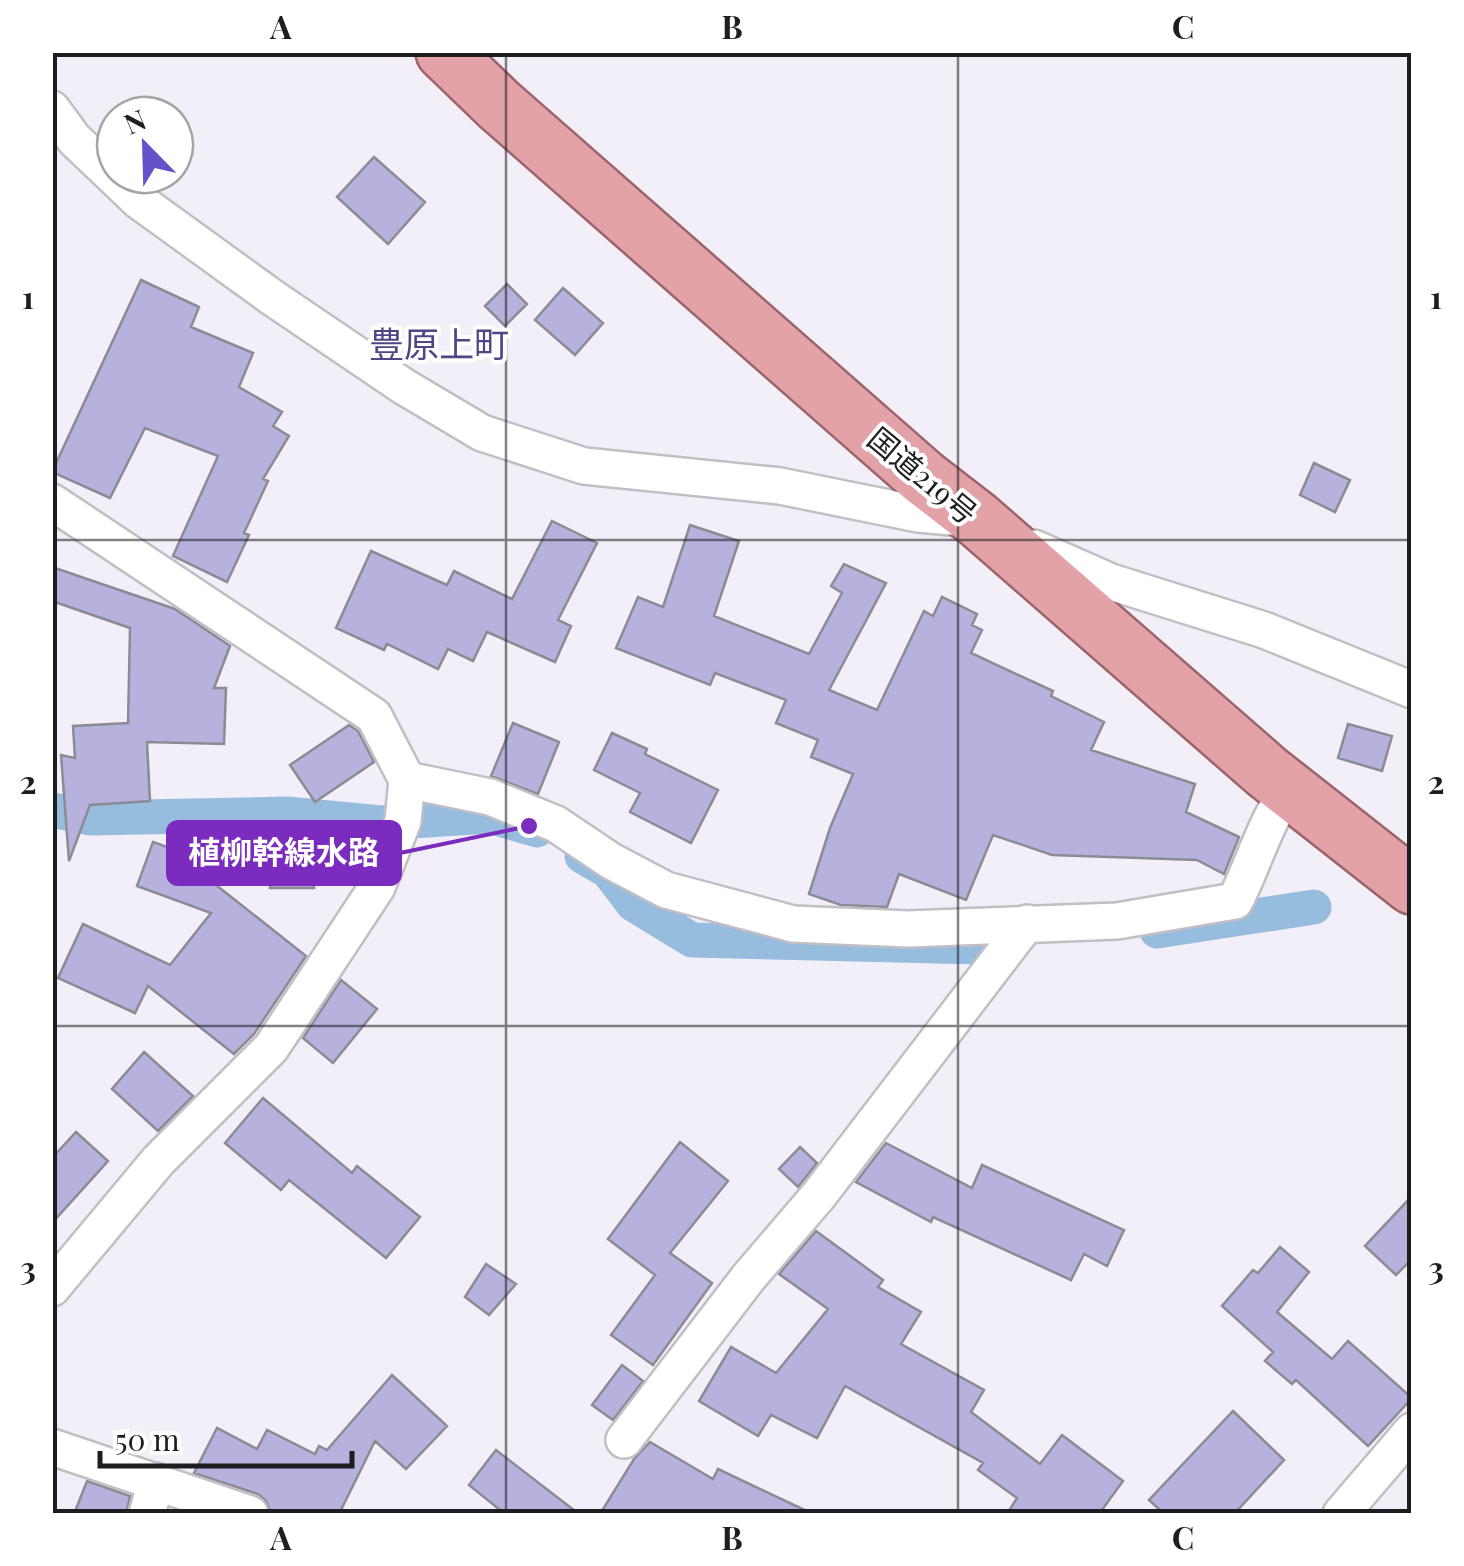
<svg xmlns="http://www.w3.org/2000/svg" width="1464" height="1566" viewBox="0 0 1464 1566" font-family="'Playfair Display','Noto Sans JP',serif">
	<rect width="100%" height="100%" fill="#f3eff8"/>
	<g fill="none" stroke-linecap="round" stroke-linejoin="round">
		<!-- canal -->
		<path stroke="#97bdde" stroke-width="35" d="M52,810l39,8 196,-4 94,9 108,-7 48,14
			M582,856l26,15 25,33 59,36 288,7
			M1157,931l157,-24"/>
	</g>
	<!-- building -->
	<path fill="#b7b1dd" stroke="#8c8b94" stroke-width="2.5" d="M374,157l51,45 -37,42 -51,-47z
		M141,280l58,27 -8,20 62,26 -14,34 43,25 -9,14 16,10 -26,43 5,2 -24,52 5,2 -22,47 -54,-26 45,-100 -73,-28 -35,70 -58,-26z
		M507,284l20,20 -22,22 -20,-20z
		M563,288l40,35 -28,32 -40,-35z
		M1314,463l36,17 -15,32 -35,-17z
		M552,521l45,22 -39,77 13,6 -16,36 -68,-30 -14,29 -25,-12 -10,20 -51,-25 -3,6 -48,-22 35,-77 76,34 7,-14 58,28z
		M690,525l49,16 -25,75 95,38 33,-61 -11,-7 13,-22 42,19 -57,107 48,20 47,-99 9,5 9,-19 35,17 -5,11 10,5 -11,23 82,38 -2,5 53,26 -13,28 104,34 -9,28 53,25 -15,37 -27,-14 -145,-5 -59,-20 -27,65 -67,-26 -12,33 -46,-2 -32,-11 21,-66 23,-54 -42,-17 7,-17 -42,-17 10,-23 -71,-27 -5,12 -94,-37 22,-51 25,10z
		M52,567l123,42 55,37 -16,42h12l-2,56 -77,-2 3,59 -60,4 -21,56 -8,-106 14,3 -2,-32 55,-3 2,-95 -78,-27z
		M513,723l46,19 -21,52 -47,-18z
		M1348,724l44,12 -10,35 -44,-13z
		M349,725l9,6 16,31 -59,40 -25,-37z
		M612,733l35,16 -2,5 73,36 -27,53 -61,-31 10,-19 -46,-23z
		M270,832l88,1 -1,33 -43,-1v23h-44z
		M153,842l64,23 -6,16 95,75 -52,78 -20,20 -86,-68 -13,27 -77,-35 25,-54 87,41 41,-52 -74,-27z
		M341,980l36,29 -44,54 -30,-25z
		M144,1052l49,44 -35,35 -46,-42z
		M263,1098l89,75 5,-7 63,51 -34,41 -97,-78 -8,10 -56,-47z
		M76,1132l32,29 -56,62v-65z
		M680,1142l48,39 -58,72 42,30 -59,82 -42,-30 44,-60 -47,-36z
		M886,1143l86,45 10,-23 142,65 -17,36 -23,-12 -13,26 -138,-63 -2,5 -75,-40z
		M800,1147l17,16 -19,24 -19,-18z
		M1412,1196v63l-16,16 -31,-29z
		M816,1231l67,49 -5,7 43,25 -20,32 83,46 -13,22 69,52 22,-29 61,46 -24,33h-92l10,-16 -39,-28 5,-7 -138,-77 -28,52 -46,-23 -13,21 -59,-35 32,-54 45,26 52,-64 -49,-35z
		M1280,1247l29,25 -32,40 55,47 16,-18 64,57 -44,48 -72,-66 -4,4 -27,-23 8,-9 -51,-46 31,-36 5,3z
		M486,1264l30,20 -27,31 -24,-18z
		M622,1365l21,16 -30,39 -21,-15z
		M392,1375l55,51 -41,43 -31,-28 -36,73h-68l-5,-13 -8,-7 -64,-21 23,-45 40,21 10,-19 48,24 4,-8 8,4z
		M1233,1411l51,49 -50,54h-70l-15,-14z
		M650,1442l63,37 5,-10 95,45h-213l34,-55z
		M496,1450l83,64h-74l-36,-29z
		M87,1481l43,15 -4,18h-52z"/>
	<g fill="none" stroke-linecap="round" stroke-linejoin="round">
		<defs>
			<path id="minor" d="M52,109l22,30 65,62 134,97 130,88 79,47 102,33 196,20 138,28 56,5
				M52,502l322,214 33,64 -4,41 -26,66 -106,161 -113,113 -106,127
				M1034,548l77,34 153,48 148,60
				M407,780l83,17 66,27 55,37 55,29 127,34 115,5 209,-8 118,-20c19,-37 29,-78 54,-111
				M624,1440l124,-162 71,-83 208,-272
				M52,1447l198,67
				M147,1514l9,-33
				M1341,1514l71,-83"/>
			<path id="trunk" d="M444,52l55,53 425,373 53,41 290,253 145,114"/>
		</defs>
		<!-- minor casing -->
		<use href="#minor" stroke="#c1bec6" stroke-width="40"/>
		<!-- trunk casing -->
		<use href="#trunk" stroke="#9a6469" stroke-width="60"/>
		<!-- minor -->
		<use href="#minor" stroke="#fff" stroke-width="35"/>
		<!-- trunk -->
		<use href="#trunk" stroke="#e3a2a7" stroke-width="55"/>
	</g>
	<!-- grid -->
	<path fill="none" stroke="#1e1d20" stroke-width="2.5" stroke-opacity="0.55" d="M506,52v1462M958,52v1462M52,540h1360M52,1026h1360"/>
	<g text-anchor="middle" dominant-baseline="central" stroke-width="8" stroke-linejoin="round" paint-order="stroke">
		<!-- street labels -->
		<g font-size="30" fill="#1e1d20" stroke="#fff">
			<text transform="translate(923 475) rotate(40)">国道219号</text>
		</g>
		<!-- quarter labels -->
		<g font-size="35" fill="#4c4785" stroke="#fff">
			<text x="439" y="342">豊原上町</text>
		</g>
	</g>
	<!-- callouts -->
	<path fill="none" stroke="#7b2cbf" stroke-width="4" d="M529 826L400 853"/>
	<circle fill="#7b2cbf" stroke="#fff" stroke-width="4" cx="529" cy="826" r="10"/>
	<rect fill="#7b2cbf" stroke="#7b2cbf" stroke-width="4" x="168" y="822" width="232" height="62" rx="10"/>
	<g font-size="32" text-anchor="middle" font-weight="bold" fill="#fff">
		<text x="284" y="864">植柳幹線水路</text>
	</g>
	<!-- border -->
	<rect width="1464" height="1566" fill="none" stroke="#ffffff" stroke-width="110"/>
	<!-- north arrow -->
	<g transform="translate(145 145) rotate(337)"><circle r="48" fill="#ffffff" stroke="#a5a5a6" stroke-width="2.5"/>
	<path d="M0-8L18 38L0 25L-18 38Z" fill="#6452cb"/>
	<text y="-15" font-size="28" font-weight="bold" text-anchor="middle" fill="#1e1d20">N</text>
	</g>
	<!-- scale -->
	<path d="M100 1451v15h252v-15" fill="none" stroke="#1e1d20" stroke-width="5"/>
	<text x="115" y="1451" font-size="30" fill="#1e1d20" stroke="#ffffff" stroke-width="8" paint-order="stroke">50 m</text>
	<rect x="55" y="55" width="1354" height="1456" fill="none" stroke="#1e1d20" stroke-width="4"/>
	<g font-size="32" text-anchor="middle" font-weight="bold" fill="#1e1d20">
		<text x="281" y="39">A</text>
		<text x="732" y="39">B</text>
		<text x="1183" y="39">C</text>
		<text x="28" y="309">1</text>
		<text x="1436" y="309">1</text>
		<text x="28" y="794">2</text>
		<text x="1436" y="794">2</text>
		<text x="28" y="1280">3</text>
		<text x="1436" y="1280">3</text>
		<text x="281" y="1550">A</text>
		<text x="732" y="1550">B</text>
		<text x="1183" y="1550">C</text>
	</g>
</svg>
